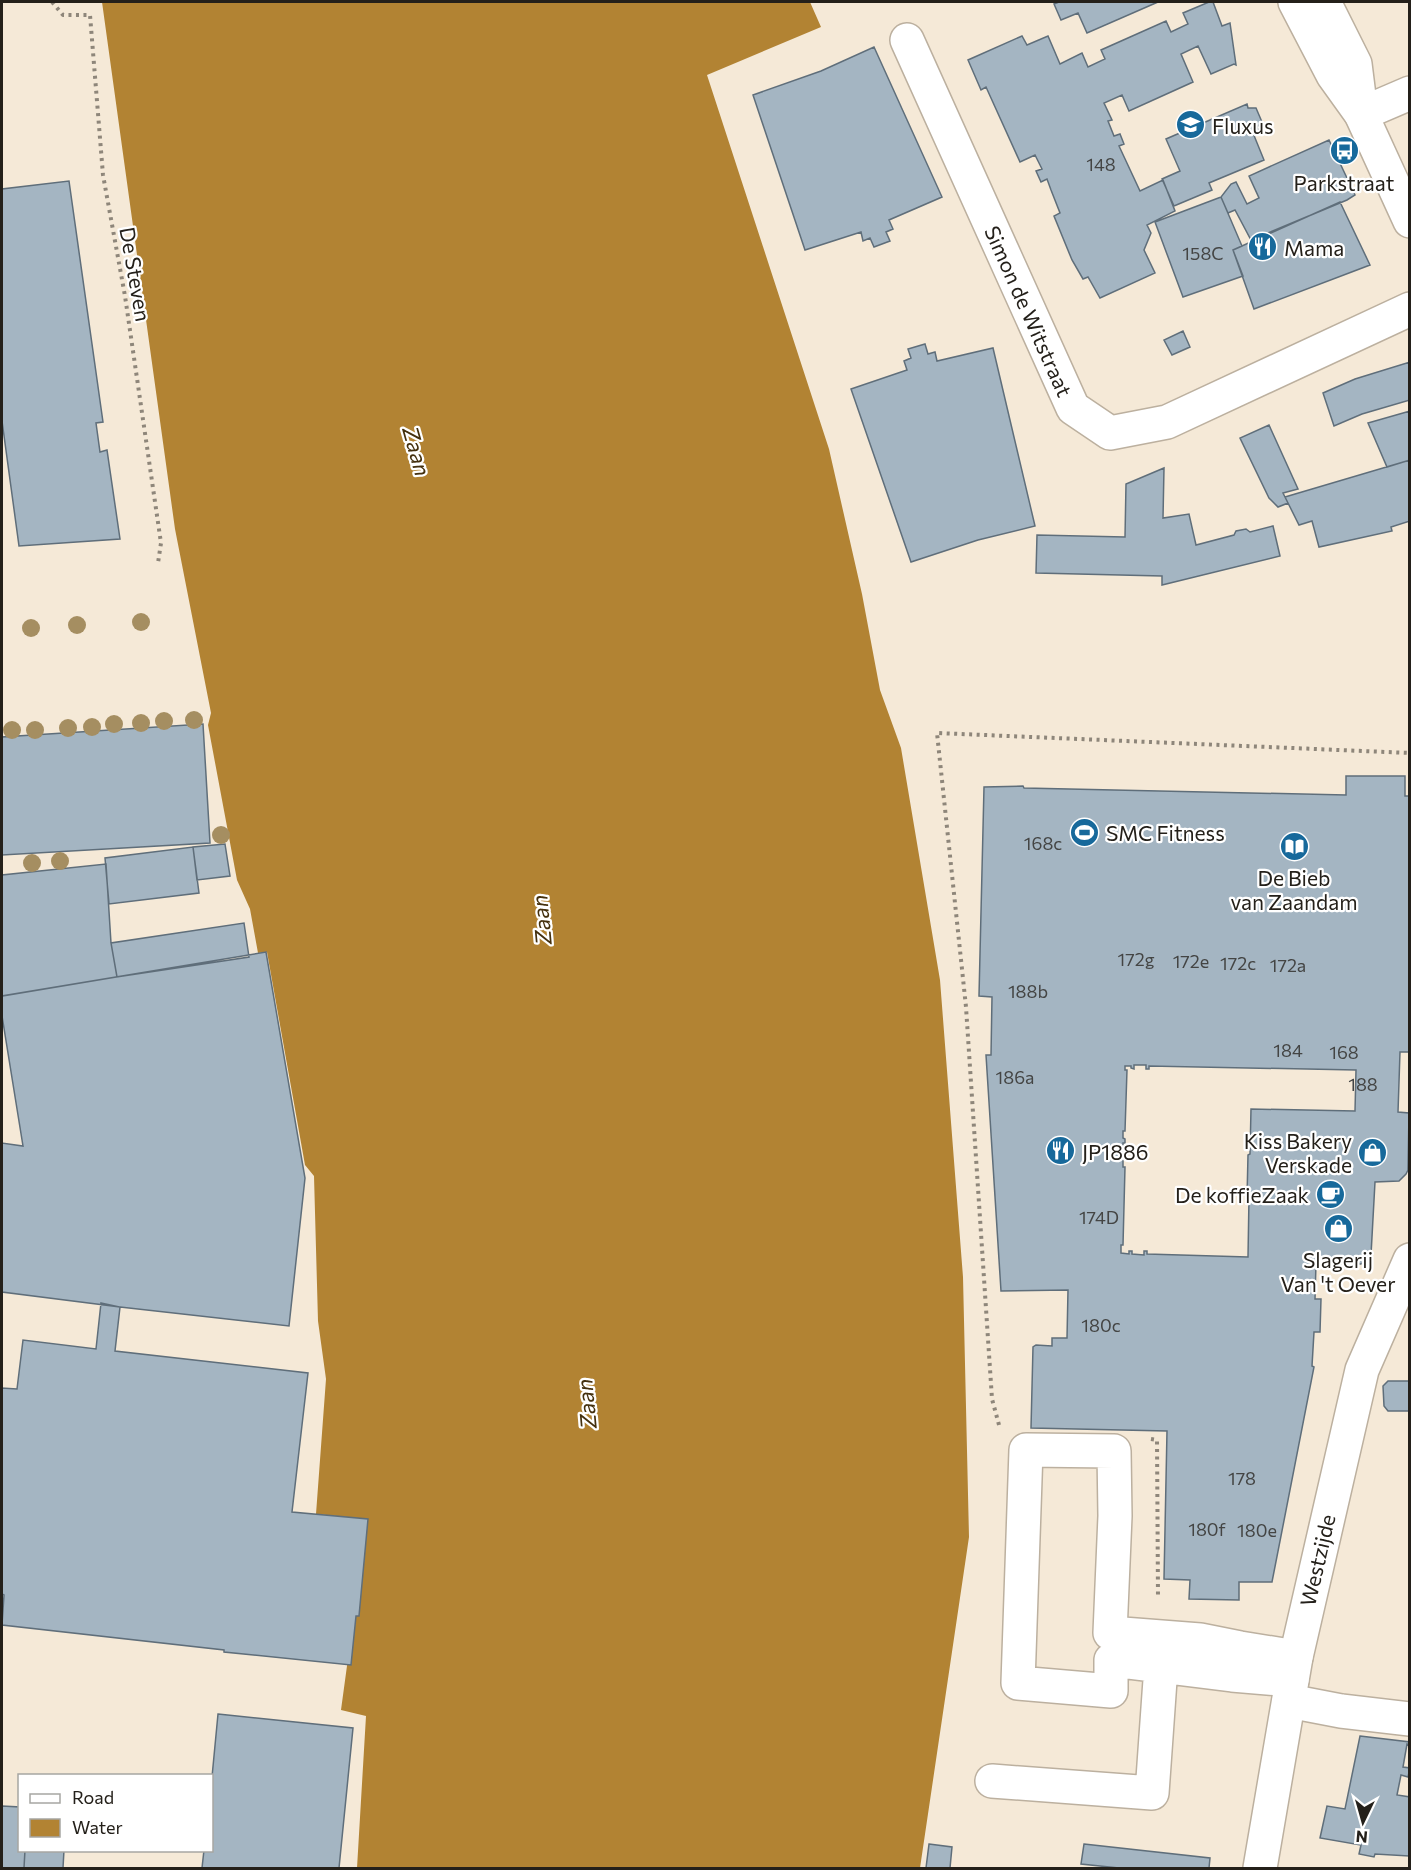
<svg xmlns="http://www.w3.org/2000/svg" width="1411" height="1870" viewBox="0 0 1411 1870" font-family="Commissioner,sans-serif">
	<rect width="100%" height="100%" fill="#f5e9d7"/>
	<!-- water -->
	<path fill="#b28333" d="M102,2h708l11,25 -114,48 122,374 33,145 18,96 21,58 39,232 23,297 6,260 -49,331h-563l9,-152 -25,-6 26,-191 -51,-5 10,-135 -8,-58 -4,-145 -9,-11 -38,-213 -9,1 -8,-44 -13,-29 -29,-155 3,-12 -36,-184z"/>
	<!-- building -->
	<path fill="#a4b5c2" stroke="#5f6e7a" stroke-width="1.5" fill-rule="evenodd" d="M1059,2h99l-71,31 -9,-20 -17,7 -7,-16z
		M1209,2h4l9,24 8,-3 6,42 -2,-1 -23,10 -13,-28 -17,8 12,28 -64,29 -7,-16 -18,8 8,17 -4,1 6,15 6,-2 4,10 -5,2 21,45 23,-11 12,31 -28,14 4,8 -7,17 11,23 -55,25 -12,-21 -5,2 -11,-19 -18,-44 6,-3 -9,-23 -4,-11 -6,3 -5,-11 6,-2 -7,-14 -15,7 -34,-75 -5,3 -13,-30 54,-24 5,9 21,-9 12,28 22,-11 6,14 17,-8 -4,-9 65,-29 5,11 17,-8 -5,-11z
		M874,47l68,150 -53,23 4,9 -7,3 4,9 -16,6 -4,-9 -7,3 -2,-9 -56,18 -52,-155 68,-24z
		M1247,104l1,4h8l6,14 -5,5 2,4 -6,2 11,27 -55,23 3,7 -38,16 -12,-27 18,-8 -14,-32z
		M1329,140l26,55 -8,5 -96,40 -16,-30 -7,3 -7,-16 10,-13 5,-2 11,22 12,-6 -10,-22z
		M69,181l34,241 -7,1 4,29 7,-2 13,89 -101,7 -17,-125v-232z
		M1221,197l21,49 -9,4 10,26 -60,21 -28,-75z
		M1340,202l30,63 -116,44 -21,-59z
		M1183,331l7,16 -18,8 -8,-15z
		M925,344l3,10 7,-2 2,9 56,-13 42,178 -57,14 -67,22 -60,-173 56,-19 -3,-9 7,-3 -3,-9z
		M1410,362v38l-48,14 -28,12 -11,-33 32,-14z
		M1410,411v49l-23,7 -19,-44z
		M1269,425l29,64 -15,4 5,10 -10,4 -9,-9 -29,-60z
		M1410,460v61l-19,6 1,4 -73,16 -7,-26 -13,4 -14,-28z
		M1164,468l-1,50 26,-4 7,31 38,-10 2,-4 10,-2 4,3 23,-6 7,30 -118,29v-9l-126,-3 1,-38 88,2 1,-53z
		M203,724l7,119 -208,12v-118z
		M1346,776h59v20h5v256h-10l-2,60 11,1 -1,57 -2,4 -7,7 -24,1 -4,73 -10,9 -45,-1 -1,36h6l-1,33h-6l-2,34 2,1 -42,215h-33v18l-50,-1 1,-19 -26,-1 3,-148 -136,-3 2,-81 3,-2 16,1v-8h15l1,-48 -67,1 -15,-236h5l1,-58 -13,-1 5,-209 39,-1 1,2 322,7zM1134,1065h12v4h3v-3l207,4 -1,41 -104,-2 -1,45 -2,1 -1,43 2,-1 -1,60 -101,-3v-3h-3v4l-12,-1v-3h-3v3l-8,-1v-8h2l2,-78h-2v-24h2v-4l-2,-1v-7h2l2,-61h-2v-4h6v2l3,1z
		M225,844l5,32 -33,4 -4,-33z
		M193,847l6,46 -90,11 -4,-46z
		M106,864l5,79 6,34 -115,19v-121z
		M244,923l5,34 -132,20 -6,-34z
		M266,952l39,226 -16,148 -169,-19 -118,-15v-149l21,3 -21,-130v-20z
		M101,1303l19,4 -5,44 193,22 -16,139 76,7 -9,97h-3l-5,49 -127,-13v-2l-222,-25 2,-30 -2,-1v-206l15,1 6,-49 73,9z
		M1388,1381h22v30h-22l-4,-5 -1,-20z
		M218,1714l135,14 -14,140h-137l2,-18h8v-73z
		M1360,1736l50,6v3l-3,-1 -4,23 7,1 -2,9 -7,-2 -4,20 13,2 -1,59 -34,-2 -1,3 -15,-3 2,-9 -41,-7 7,-32 18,3z
		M2,1806l18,1v43h5l-1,18h-22z
		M929,1844l23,3 -2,21h-24z
		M1084,1844l126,14 -1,10h-90l-38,-4z
		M25,1850h39l-1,18h-39z"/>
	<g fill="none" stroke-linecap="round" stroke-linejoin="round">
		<defs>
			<path id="minor" d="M907,40l166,368 37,25 57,-11 243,-113
				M1361,114l49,-21
				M1292,1680l-60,-5 -121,-15v31l-93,-8 8,-233 88,1 1,65 -5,117 90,7 40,8 56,9
				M1289,1701l52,10 69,8
				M992,1781l160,12 9,-127"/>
			<path id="tertiary" d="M1295,2l38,73 28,39 49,107
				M1324,2l31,62 6,48
				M1260,1868l36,-211 66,-287 48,-110"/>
		</defs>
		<!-- minor casing -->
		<use href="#minor" stroke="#bcb09f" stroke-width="36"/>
		<!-- tertiary casing -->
		<use href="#tertiary" stroke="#bcb09f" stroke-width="36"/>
		<!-- path -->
		<path stroke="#8e867a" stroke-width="4" stroke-dasharray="3 4.5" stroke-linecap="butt" d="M52,2l11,13h27l13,160 22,121 36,247 -3,20
			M999,1425l-7,-26 -26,-392 -29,-274 473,20
			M1151,1439l6,1 1,157"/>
		<!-- minor -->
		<use href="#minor" stroke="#fff" stroke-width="33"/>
		<!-- tertiary -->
		<use href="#tertiary" stroke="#fff" stroke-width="33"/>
	</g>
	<!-- trees -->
	<g fill="#a58e61">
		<circle cx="141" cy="622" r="9"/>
		<circle cx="77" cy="625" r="9"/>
		<circle cx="31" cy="628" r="9"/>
		<circle cx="194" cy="720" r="9"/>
		<circle cx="164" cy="721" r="9"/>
		<circle cx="141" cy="723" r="9"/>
		<circle cx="114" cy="724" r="9"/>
		<circle cx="92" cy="727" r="9"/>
		<circle cx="68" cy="728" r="9"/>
		<circle cx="12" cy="730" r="9"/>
		<circle cx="35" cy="730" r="9"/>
		<circle cx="221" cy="835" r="9"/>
		<circle cx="60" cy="861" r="9"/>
		<circle cx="32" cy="863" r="9"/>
	</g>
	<!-- icons -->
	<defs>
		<symbol id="school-disc" viewBox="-11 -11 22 22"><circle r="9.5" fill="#17699b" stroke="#fff"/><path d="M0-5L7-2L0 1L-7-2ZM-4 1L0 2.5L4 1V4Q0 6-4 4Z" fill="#fff"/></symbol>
		<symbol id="bus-disc" viewBox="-11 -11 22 22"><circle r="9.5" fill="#17699b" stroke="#fff"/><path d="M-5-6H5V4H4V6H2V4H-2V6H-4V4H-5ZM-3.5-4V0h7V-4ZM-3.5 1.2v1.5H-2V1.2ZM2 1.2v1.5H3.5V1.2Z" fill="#fff"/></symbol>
		<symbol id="restaurant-disc" viewBox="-11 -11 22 22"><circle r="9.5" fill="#17699b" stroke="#fff"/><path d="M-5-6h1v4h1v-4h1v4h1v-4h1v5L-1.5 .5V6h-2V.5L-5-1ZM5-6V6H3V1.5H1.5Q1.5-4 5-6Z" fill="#fff"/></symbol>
		<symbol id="stadium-disc" viewBox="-11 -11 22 22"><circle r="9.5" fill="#17699b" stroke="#fff"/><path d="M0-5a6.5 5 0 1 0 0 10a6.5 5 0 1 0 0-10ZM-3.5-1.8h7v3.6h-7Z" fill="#fff"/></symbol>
		<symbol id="library-disc" viewBox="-11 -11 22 22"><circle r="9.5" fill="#17699b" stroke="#fff"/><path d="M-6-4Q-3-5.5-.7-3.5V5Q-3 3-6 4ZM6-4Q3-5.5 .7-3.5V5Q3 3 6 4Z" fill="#fff"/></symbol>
		<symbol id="shop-disc" viewBox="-11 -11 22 22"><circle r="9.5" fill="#17699b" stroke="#fff"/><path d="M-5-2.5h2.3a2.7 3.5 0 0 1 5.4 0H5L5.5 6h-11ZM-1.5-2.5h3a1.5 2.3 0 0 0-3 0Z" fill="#fff"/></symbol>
		<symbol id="cafe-disc" viewBox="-11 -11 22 22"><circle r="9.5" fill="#17699b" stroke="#fff"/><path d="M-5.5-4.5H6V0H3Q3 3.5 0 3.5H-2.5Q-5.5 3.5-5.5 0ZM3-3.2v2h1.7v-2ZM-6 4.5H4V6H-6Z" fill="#fff"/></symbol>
	</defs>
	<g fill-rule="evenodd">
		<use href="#school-disc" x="1174" y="108" width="33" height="33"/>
		<use href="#bus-disc" x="1328" y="134" width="33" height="33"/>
		<use href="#restaurant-disc" x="1246" y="230" width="33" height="33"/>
		<use href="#stadium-disc" x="1068" y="816" width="33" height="33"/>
		<use href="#library-disc" x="1278" y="830" width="33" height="33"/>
		<use href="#restaurant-disc" x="1044" y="1134" width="33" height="33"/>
		<use href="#shop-disc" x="1356" y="1136" width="33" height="33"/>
		<use href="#cafe-disc" x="1314" y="1178" width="33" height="33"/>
		<use href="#shop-disc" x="1322" y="1212" width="33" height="33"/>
	</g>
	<g text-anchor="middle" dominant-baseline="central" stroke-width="4.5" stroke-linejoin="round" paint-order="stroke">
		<!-- number labels -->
		<g font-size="18" fill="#444544">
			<text x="1101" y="164">148</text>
			<text x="1203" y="253">158C</text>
			<text x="1043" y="843">168c</text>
			<text x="1136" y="959">172g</text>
			<text x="1191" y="961">172e</text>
			<text x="1238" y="963">172c</text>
			<text x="1288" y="965">172a</text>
			<text x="1028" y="991">188b</text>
			<text x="1288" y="1050">184</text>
			<text x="1344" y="1052">168</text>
			<text x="1015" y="1077">186a</text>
			<text x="1363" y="1084">188</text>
			<text x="1099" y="1217">174D</text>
			<text x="1101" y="1325">180c</text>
			<text x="1242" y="1478">178</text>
			<text x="1207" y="1529">180f</text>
			<text x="1257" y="1530">180e</text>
		</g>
		<!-- poi labels -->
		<g font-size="21" fill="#24201a" stroke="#fff" text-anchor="start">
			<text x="1212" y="125">Fluxus</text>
			<text x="1344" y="182" text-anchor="middle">Parkstraat</text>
			<text x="1284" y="247">Mama</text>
			<text x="1106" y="832">SMC Fitness</text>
			<text x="1294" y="877" text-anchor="middle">De Bieb<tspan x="1294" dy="24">van Zaandam</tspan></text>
			<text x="1352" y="1140" text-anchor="end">Kiss Bakery<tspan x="1352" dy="24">Verskade</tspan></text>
			<text x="1082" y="1151">JP1886</text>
			<text x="1309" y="1194" text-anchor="end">De koffieZaak</text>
			<text x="1338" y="1259" text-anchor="middle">Slagerij<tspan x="1338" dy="24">Van 't Oever</tspan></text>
		</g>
		<!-- street labels -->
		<g font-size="21" fill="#24201a" stroke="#fff">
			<text transform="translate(136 274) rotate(80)">De Steven</text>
			<text transform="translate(1029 311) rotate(66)">Simon de Witstraat</text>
			<text transform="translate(1317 1560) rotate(-77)">Westzijde</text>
		</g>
		<!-- water labels -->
		<g font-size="22" font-style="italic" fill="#44300e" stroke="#fff">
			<text transform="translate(417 451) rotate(74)">Zaan</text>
			<text transform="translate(541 920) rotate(-95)">Zaan</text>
			<text transform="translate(586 1404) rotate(-95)">Zaan</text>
		</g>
	</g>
	<!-- border -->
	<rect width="1411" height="1870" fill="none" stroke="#24201a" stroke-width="6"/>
	<!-- legend -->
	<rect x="18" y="1774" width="195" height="78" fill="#ffffff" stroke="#a7a6a3" stroke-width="1.5"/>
	<rect x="30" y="1794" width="30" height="9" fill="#ffffff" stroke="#a7a6a3" stroke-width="1.5"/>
	<text x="72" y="1804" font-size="18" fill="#24201a">Road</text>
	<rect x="30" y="1819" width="30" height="18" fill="#b28333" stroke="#a7a6a3" stroke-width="1.5"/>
	<text x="72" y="1834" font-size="18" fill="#24201a">Water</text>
	<!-- north arrow -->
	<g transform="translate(1363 1822) rotate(185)" stroke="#ffffff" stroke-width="4.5" paint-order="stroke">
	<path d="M0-4.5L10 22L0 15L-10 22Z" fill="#24201a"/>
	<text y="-9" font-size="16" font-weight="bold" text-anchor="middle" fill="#24201a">N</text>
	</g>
</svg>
